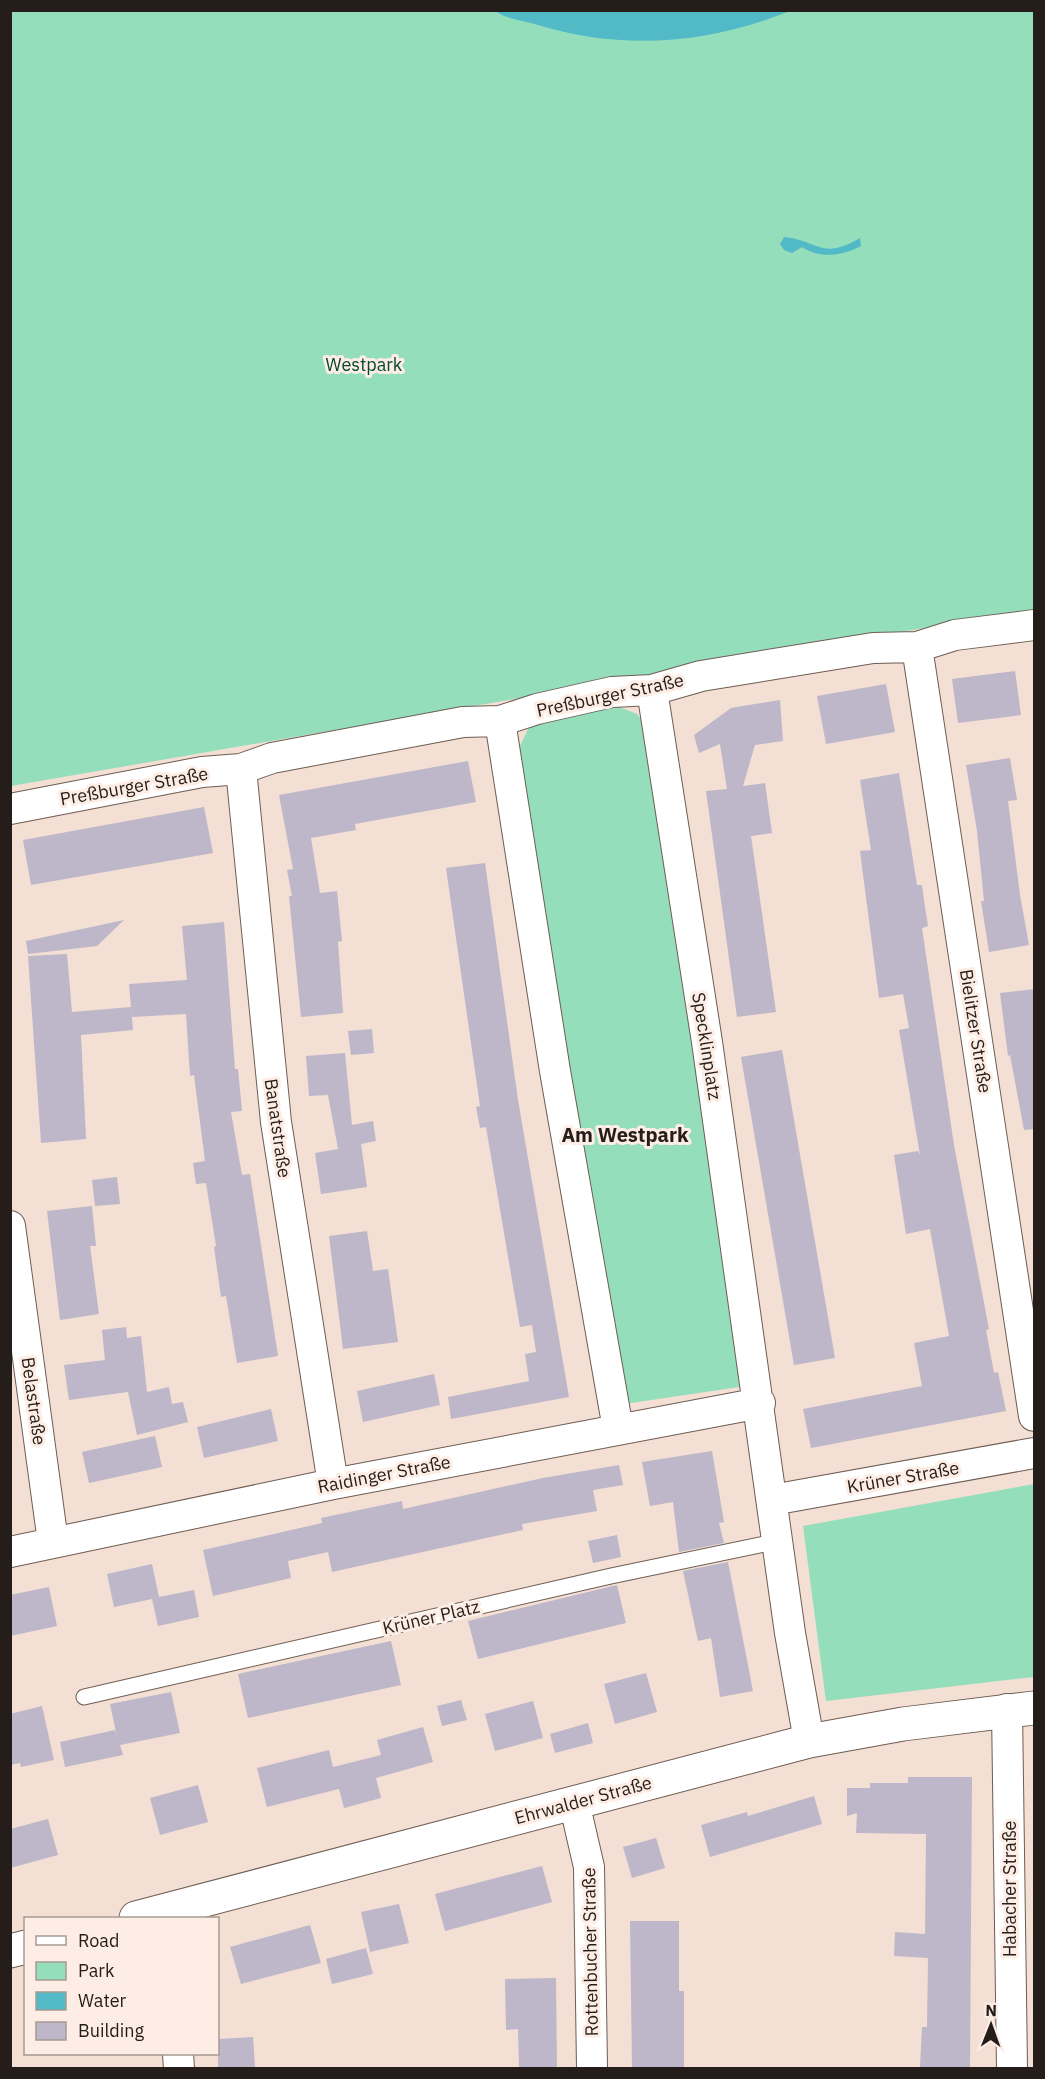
<svg xmlns="http://www.w3.org/2000/svg" width="1045" height="2079" viewBox="0 0 1045 2079" font-family="'IBM Plex Sans',sans-serif">
	<rect width="100%" height="100%" fill="#f3dfd3"/>
	<!-- green -->
	<path fill="#94debb" d="M11,11h1023v598l-1023,177z
		M614,705l23,9 5,7 104,665 -122,18 -105,-656 10,-21 17,-10z
		M1034,1484v193l-208,24 -23,-175z"/>
	<!-- water -->
	<path fill="#52b9c7" d="M495,11h295c-83,33 -166,40 -252,14 -13,-4 -32,-6 -43,-14z
		M784,237c33,3 38,24 76,1l1,8c-19,10 -41,13 -59,1l-10,6 -8,-3 -4,-6z"/>
	<!-- building -->
	<path fill="#bdb7c9" d="M1015,671l6,44 -63,8 -6,-44z
		M886,684l9,48 -69,12 -9,-48z
		M780,700l3,41 -28,4 -12,41 22,-3 7,50 -21,3 25,176 -39,5 -31,-226 21,-2 -7,-45 -21,9 -5,-18 37,-27z
		M1010,758l7,42 -9,1 12,94 9,50 -40,7 -8,-51h3l-7,-70 -11,-66z
		M468,761l8,41 -121,22 1,6 -45,8 9,55 17,-2 5,50 -4,1 5,71 -42,4 -12,-121h3l-5,-26 6,-1 -14,-74z
		M899,773l18,112h5l3,22 3,19 -6,2 32,217 35,184 -3,1 8,43 4,-1 8,39 -195,37 -8,-39 119,-23 -8,-43 35,-7 -19,-107 -24,5 -12,-79 24,-4 2,4 -21,-125 10,-2 -6,-34 -24,4 -19,-147 11,-1 -11,-70z
		M204,807l9,46 -182,32 -8,-45z
		M485,863l33,237 51,297 -118,22 -3,-22 81,-16 -4,-27 11,-2 -4,-27 -12,2 -34,-200 -6,1 -4,-21 4,-1 -34,-238z
		M124,920l-27,26 -69,8 -2,-13z
		M224,922l11,147h3l4,42 -11,1 11,63 8,-1 28,182 -41,7 -11,-67 -5,1 -7,-50 2,-1 -10,-63 -10,1 -3,-21 12,-2 -11,-86 -4,1 -4,-62 -54,3 -3,-33 58,-4 -5,-54z
		M67,954l5,58 59,-5 2,23 -52,5 5,104 -45,4 -13,-187z
		M1035,989v140l-11,1 -14,-75 -2,1 -8,-63z
		M372,1029l2,24 -23,2 -3,-24z
		M782,1050l53,308 -41,7 -53,-308z
		M345,1053l7,72 21,-4 3,20 -15,3 6,43 -46,7 -6,-41 23,-4 -10,-54 -19,1 -3,-40z
		M117,1177l3,27 -25,2 -3,-26z
		M92,1206l4,40h-6l9,68 -39,6 -13,-109z
		M367,1231l6,40 15,-2 10,73 -55,7 -14,-113z
		M126,1327l1,11 14,-2 6,56 22,-5 3,17 11,-2 5,20 -51,13 -9,-43 -59,8 -5,-35 41,-5 -3,-30z
		M434,1374l6,31 -77,17 -6,-31z
		M271,1409l7,32 -74,17 -7,-31z
		M155,1436l7,31 -73,16 -7,-31z
		M712,1451l12,71 -5,1 5,20 -45,9 -6,-50 -23,4 -8,-44z
		M619,1465l4,20 -30,5 4,21 -75,13 1,6 -191,42 -4,-20 -40,9 3,17 -78,18 -10,-46 119,-27 -1,-5 81,-17 1,8 140,-31z
		M617,1535l4,22 -28,6 -5,-22z
		M728,1562l25,129 -33,6 -9,-59 -13,3 -15,-70z
		M152,1564l7,33 35,-7 5,27 -41,9 -6,-27 -38,8 -7,-33z
		M617,1585l9,38 -148,36 -10,-38z
		M49,1587l8,39 -47,10v-41z
		M391,1641l10,44 -153,33 -10,-44z
		M646,1673l11,39 -42,12 -11,-40z
		M171,1692l9,41 -60,12 3,10 -58,12 -5,-25 55,-12 2,7 -7,-33z
		M461,1700l6,20 -25,6 -5,-20z
		M533,1701l10,37 -48,13 -10,-37z
		M42,1706l12,54 -33,7 -1,-4 -10,2v-51z
		M588,1723l5,20 -38,10 -5,-19z
		M423,1727l10,35 -57,16 5,20 -37,10 -5,-19 -72,18 -10,-39 72,-18 4,17 48,-12 -4,-15z
		M908,1777h64l-2,291h-50l2,-41h5l1,-69 -34,-2 1,-24 30,2 1,-100 -70,-1 1,-20 -10,3v-28h23v-5h38z
		M198,1785l10,37 -48,13 -10,-37z
		M814,1796l8,28 -112,33 -9,-32 46,-13 1,4z
		M48,1819l10,36 -48,13v-39z
		M656,1838l9,30 -33,10 -9,-31z
		M542,1866l10,36 -107,29 -10,-37z
		M399,1904l10,39 -39,9 -9,-40z
		M630,1921h49v70h5v77h-52z
		M310,1925l11,38 -80,21 -11,-37z
		M366,1948l7,26 -41,10 -6,-25z
		M556,1978l1,90h-38l-1,-39 -12,1 -1,-51z
		M253,2037l2,31h-37v-29z"/>
	<g fill="none" stroke-linecap="round" stroke-linejoin="round">
		<defs>
			<path id="service" d="M84,1697l527,-121 168,-35"/>
			<path id="minor" d="M917,647l117,769
				M652,690l55,352 83,591 19,108
				M500,721l55,350 63,358
				M241,769l35,353 57,362
				M10,809l192,-37 39,-3 31,-11 191,-36 37,-1 37,-12 75,-17 40,-2 49,-14 172,-28 44,-1 38,-12 79,-10
				M10,1226l43,316
				M772,1500l262,-47
				M10,1552l323,-68 427,-81
				M1007,1709l5,359
				M574,1802l15,65 3,201
				M178,2054l1,14"/>
			<path id="tertiary" d="M136,1918l673,-177 94,-17 131,-16
				M10,1951l16,-4"/>
		</defs>
		<!-- service casing -->
		<use href="#service" stroke="#6e5d53" stroke-width="17"/>
		<!-- minor casing -->
		<use href="#minor" stroke="#6e5d53" stroke-width="32"/>
		<!-- tertiary casing -->
		<use href="#tertiary" stroke="#6e5d53" stroke-width="35"/>
		<!-- service -->
		<use href="#service" stroke="#fff" stroke-width="15"/>
		<!-- minor -->
		<use href="#minor" stroke="#fff" stroke-width="30"/>
		<!-- tertiary -->
		<use href="#tertiary" stroke="#fff" stroke-width="33"/>
	</g>
	<g text-anchor="middle" dominant-baseline="central" stroke-width="6" stroke-linejoin="round" paint-order="stroke">
		<!-- park labels -->
		<g font-size="18" fill="#034931" stroke="#fdede4">
			<text x="364" y="364">Westpark</text>
		</g>
		<!-- street labels -->
		<g font-size="18" fill="#241d19" stroke="#fdede4">
			<text transform="translate(610 695) rotate(-12)">Preßburger Straße</text>
			<text transform="translate(134 786) rotate(-10)">Preßburger Straße</text>
			<text transform="translate(976 1031) rotate(81)">Bielitzer Straße</text>
			<text transform="translate(707 1046) rotate(81)">Specklinplatz</text>
			<text transform="translate(278 1128) rotate(82)">Banatstraße</text>
			<text transform="translate(34 1401) rotate(82)">Belastraße</text>
			<text transform="translate(384 1474) rotate(-11)">Raidinger Straße</text>
			<text transform="translate(903 1477) rotate(-10)">Krüner Straße</text>
			<text transform="translate(431 1617) rotate(-13)">Krüner Platz</text>
			<text transform="translate(583 1800) rotate(-15)">Ehrwalder Straße</text>
			<text transform="translate(1009 1889) rotate(-90)">Habacher Straße</text>
			<text transform="translate(590 1952) rotate(-91)">Rottenbucher Straße</text>
		</g>
		<!-- neighbourhood labels -->
		<g font-size="20" font-weight="bold" fill="#241d19" stroke="#fdede4">
			<text x="625" y="1134">Am Westpark</text>
		</g>
	</g>
	<!-- border -->
	<rect width="1045" height="2079" fill="none" stroke="#241d19" stroke-width="24"/>
	<!-- legend -->
	<rect x="24" y="1917" width="195" height="138" fill="#fdede4" stroke="#a69a93" stroke-width="1.5"/>
	<rect x="36" y="1936" width="30" height="9" fill="#ffffff" stroke="#a69a93" stroke-width="1.5"/>
	<text x="78" y="1947" font-size="18" fill="#241d19">Road</text>
	<rect x="36" y="1962" width="30" height="18" fill="#94debb" stroke="#a69a93" stroke-width="1.5"/>
	<text x="78" y="1977" font-size="18" fill="#241d19">Park</text>
	<rect x="36" y="1992" width="30" height="18" fill="#52b9c7" stroke="#a69a93" stroke-width="1.5"/>
	<text x="78" y="2007" font-size="18" fill="#241d19">Water</text>
	<rect x="36" y="2022" width="30" height="18" fill="#bdb7c9" stroke="#a69a93" stroke-width="1.5"/>
	<text x="78" y="2037" font-size="18" fill="#241d19">Building</text>
	<!-- north arrow -->
	<g transform="translate(991 2025) rotate(1)" stroke="#fdede4" stroke-width="4.5" paint-order="stroke">
	<path d="M0-4.5L10 22L0 15L-10 22Z" fill="#241d19"/>
	<text y="-9" font-size="16" font-weight="bold" text-anchor="middle" fill="#241d19">N</text>
	</g>
</svg>
